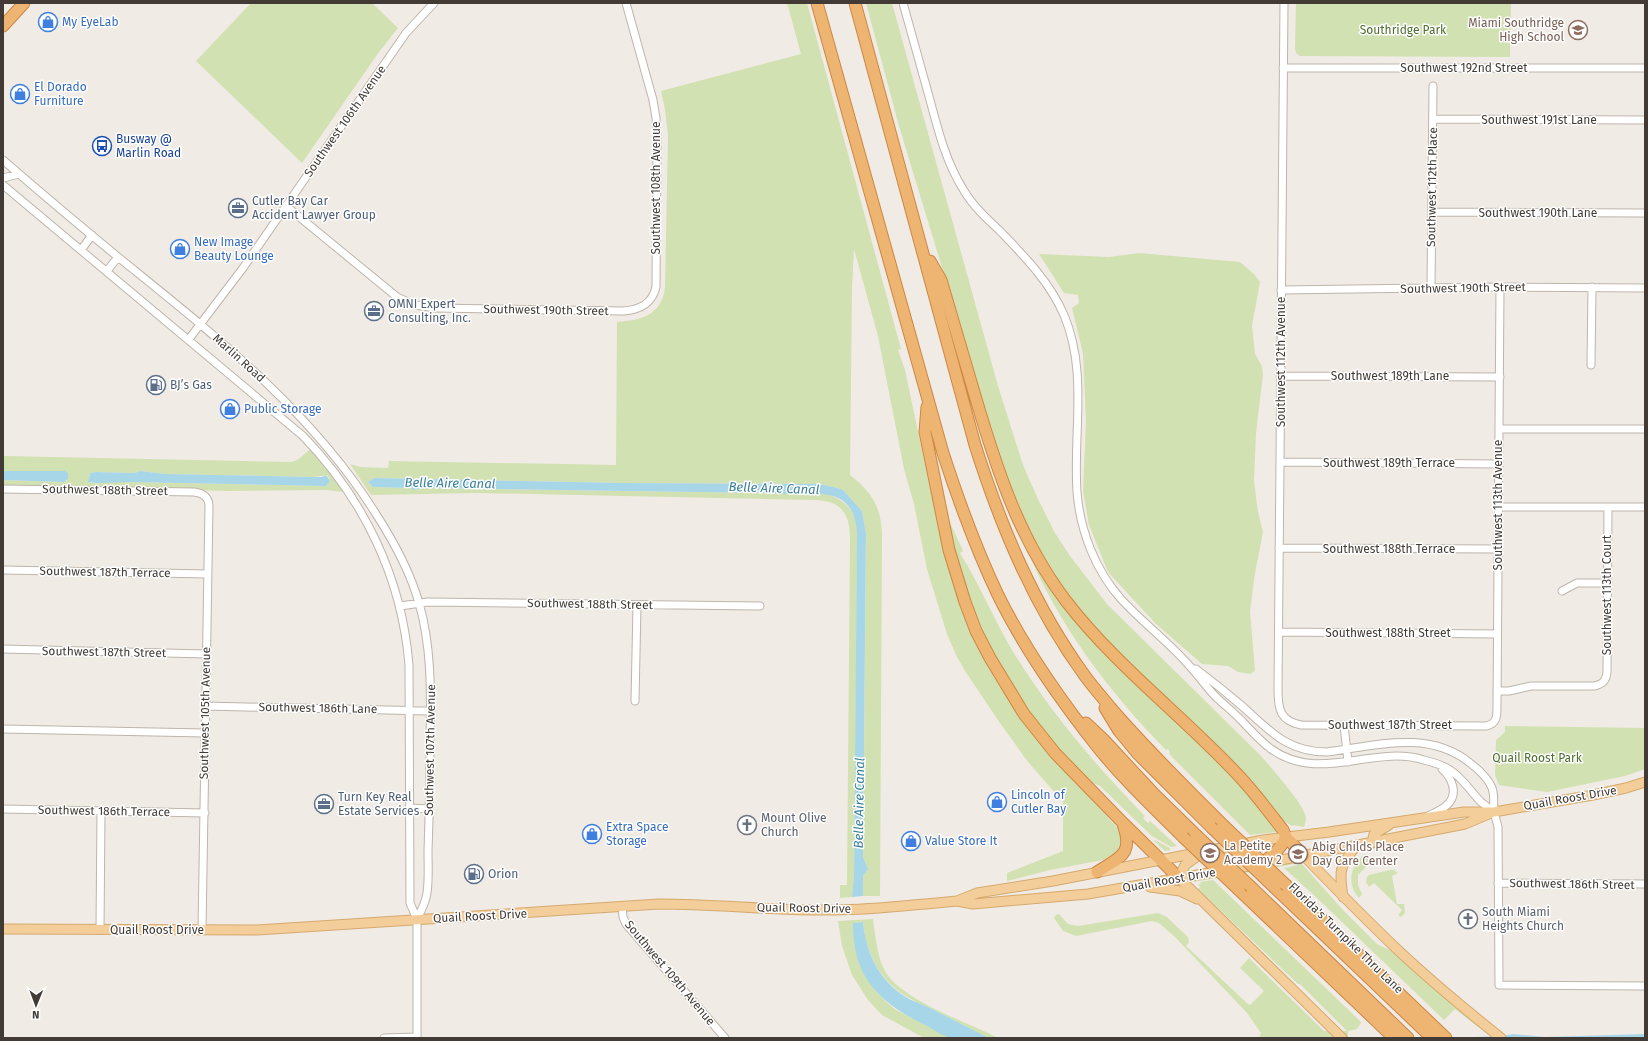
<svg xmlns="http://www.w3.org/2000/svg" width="1648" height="1041" viewBox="0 0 1648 1041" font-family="'Fira Sans',sans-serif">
	<rect width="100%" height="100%" fill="#f0ebe5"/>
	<!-- green -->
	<path fill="#d2e1b1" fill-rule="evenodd" d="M251,3h121l26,25 -19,24 -77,111 -106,-102z
		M787,3h20l94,346 -3,1 7,20 26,123h2l44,148 94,134 47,54 4,6v14l-14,10 -58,11 -43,11v-8l56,-22v-49l-35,-40 -28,-39 -35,-52 -9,-16 -9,-21 -20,-65 -13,-65 -10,-35 -26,-133 -24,-87 -2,39 -2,187c22,17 31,32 32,59l-2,362h-17v-20l4,-5v-4l-4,-10 3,-298v-25l-4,-23 -18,-20 -3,-2 -21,-5 -196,-1 -250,-5 -6,4 5,5 38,1 3,2 7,-2 351,5c15,2 31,-1 47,0 16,1 33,12 37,28 4,14 1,32 1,47l-3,322 -2,7 -12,1v-13h7l3,-346c0,-25 -8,-38 -35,-39l-337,-7 -107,2 -21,-31 10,3 28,1 1,-7 227,4 1,-143c25,-2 45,-7 48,-35l3,-151 -3,-27 -4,-18 140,-37z
		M866,3h26l106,383 25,79 14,32 18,36 15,23 37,48 155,153c9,11 44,49 44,61 0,3 -1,6 -2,9l-11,-2 -1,1 -10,-6 -44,-53 -111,-104 -52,-56 -28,-42 -6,-13 -17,-31 -19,-46 -106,-349z
		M1296,3h215l-1,54 -210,-1 -4,-3 -1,-4z
		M1139,253l101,9 14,12 6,8 -8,44 3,28 7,12 1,9 -7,58 -2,48 4,31 5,20 -8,41 -5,38 5,60 -5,3 -12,-2 -10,-6 -26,-2 -47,-41 -47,-51 -19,-47 -6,-34 3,-70 -3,-67 -11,-46 7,-5 -1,-8 -14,-2 -25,-39 70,3z
		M311,449l16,19 17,24 -18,-2 -99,1 -224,-5v-6l61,2 3,-1v-9l-2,-1h-62v-15l288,6c11,-2 12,-9 20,-13zM140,471l26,3 148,3 13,-2 2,3 -1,6 -2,2 -196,-4h-29l-10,1 -2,-2 1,-8 6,-1 39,1z
		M947,516l16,35 -3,2c20,32 35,69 55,102 37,59 81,111 130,161l-2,2 5,5 2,-2 27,25 -6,1 -19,-11 -52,-50 -12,-5 -46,-49 -52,-81 -33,-83z
		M1025,545l19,29 200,214 32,42v2l-26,3 -77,-77 -4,-5 1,-1 -2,-3 -2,1c-57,-58 -110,-128 -141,-205z
		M1505,726l140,2v41l-20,7 -78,16 -48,-7 -4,-10 1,-35 9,-8z
		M1155,840l15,8v2l-5,1 -11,-10z
		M1365,854l2,1 2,5 -4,4 1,3 -8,8v10l4,9 -3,4c-8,-9 -10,-20 -5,-31h1l2,-2 -2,-1 1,-2h2l1,-3z
		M1299,861l1,2 -106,19v-2l13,-2z
		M1302,864l40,45 35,35 15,7 88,76h-2l-23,-18 -11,11 -127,-122 -33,-30z
		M1390,870h4l4,3 -6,3 5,28h7l1,9 -4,4 -3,-2 4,-5 -28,-27 -5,4 -3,-5 1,-5 2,-2z
		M1213,880l147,141 1,2 -4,6 -9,2v7h-89l2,-5 -14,-20 -73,-77 -15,-13 -7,-2 -76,15 -13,-5 -9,-13 2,-3 3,-1 9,10 10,2 80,-13 9,4 7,7 14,13 1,5 -3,4 62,58 2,1 14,-14 -24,-23 9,-10 75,73h23l-47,-47h-2l-100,-95 2,-2 -2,-3h3l-1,-2z
		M873,919c2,14 4,35 10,48 13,32 85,55 115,71h-9l-7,-3c-17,-9 -34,-18 -52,-27 -6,-3 -13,-5 -19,-9 -30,-16 -45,-44 -48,-77l-9,1c-4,34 15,67 42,87l55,28h-27l-42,-23 -14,-15 -16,-25 -10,-29 -4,-25z"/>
	<!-- water -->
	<path fill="#a7d6e8" d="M3,471h62l3,2v6l-4,3 -61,-2z
		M140,471l26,3 148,3h8l4,-2 4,6 -4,5 -196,-4c-6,0 -39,2 -42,0v-1l1,-1 1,-7 6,-1 39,1z
		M374,478l250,5 196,1 21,5 3,2 18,20 4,23 -3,323 5,12 -5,7v20l-11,1 2,-19 3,-346c-4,-53 -51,-34 -85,-39l-351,-5 -7,2 -4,-2 -37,-1 -5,-5z
		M863,922c3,33 18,62 48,78 8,3 15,6 23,10 18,9 36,19 55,28 -12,0 -25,1 -37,0 -9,-1 -19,-9 -27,-13 -46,-22 -73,-49 -72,-102z
		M1513,1034l32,3 100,-3v4h-199l56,-2z"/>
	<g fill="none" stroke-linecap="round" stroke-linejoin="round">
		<defs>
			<path id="minor" d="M903,3c9,32 18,65 27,97 8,30 16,62 33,89 9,16 23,29 37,42 25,26 49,50 64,84 24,57 9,117 13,177 3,38 18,78 44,107 20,22 44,40 64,62 11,11 19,23 29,34 8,8 17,15 25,23 10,10 20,22 32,31 49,35 102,-5 153,11 8,2 19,5 26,10 13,8 20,21 31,32 4,3 9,7 13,10
				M1284,3l-6,687c0,19 2,31 23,35l185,1c11,-2 11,-10 11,-19l3,-420
				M1283,68h362
				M1433,119l212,1
				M3,160c38,33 76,65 115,97 95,77 193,153 258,257 18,28 34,57 43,89 15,52 11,105 11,158 0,30 -1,60 -2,90 0,13 1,28 -1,42 -1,9 -6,18 -10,26
				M3,178l16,-4
				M3,185l300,251c61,63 99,142 106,229l1,238 7,16v119
				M286,206l111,91 18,8 21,3 187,3c17,-1 29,-7 33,-24l1,-150 -1,-19 -3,-18 -27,-97
				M1432,212l213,1
				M81,250l11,-15
				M107,271l11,-14
				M1431,289l2,-203
				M1281,290l219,-3 145,1
				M189,339l54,-71 163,-235 28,-30
				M1591,365l1,-78
				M1280,376l220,1
				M1499,429h146
				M1280,462l218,2
				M3,489l191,3c8,1 14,4 15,13l-7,425
				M1498,507h147
				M1279,548l219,1
				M3,570l204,4
				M1562,591l15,-8h31
				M400,606l28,-4 332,4
				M1279,632l218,2
				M3,649l203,5
				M1196,669c16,12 31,24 46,37 28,25 45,46 85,46 48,-6 101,-23 143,11 8,6 18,15 22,25 3,8 1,16 2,24 1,5 3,10 4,15l1,158 146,1
				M1497,691h12l22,-5h63c9,-2 12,-5 13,-14l1,-165
				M635,701l2,-96
				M205,706l226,5
				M1344,725l4,37
				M3,729l202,4
				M409,808l20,1
				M3,809l202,4
				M1428,816c6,-3 14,-6 19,-11 12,-11 5,-27 -5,-36
				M1498,883l147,1
				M622,906l1,11 3,7 99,114
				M100,930l1,-119
				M384,1038l33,-1"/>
			<path id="major" d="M1372,843l2,-9 15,-9
				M1304,856c31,32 62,64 95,95 32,30 67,59 102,87
				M1179,878l163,160
				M1179,878l6,-13 18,-13
				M1150,887l30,4 17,8
				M1343,897c-4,-26 -4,-30 13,-51
				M957,901l16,3 115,-10 172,-30 205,-40 26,-11
				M3,929l254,1 402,-26c59,0 117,7 176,6 37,0 75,-5 112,-8l10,-1 20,-8 76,-12 210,-41 66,-8 135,-20h30l99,-17 33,-7 19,-6"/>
			<path id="highway" d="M817,3l126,450c16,49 33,96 55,142 26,53 61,103 98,150 26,33 57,62 87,92
				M855,3l120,442c26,82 59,161 110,231 8,11 17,21 25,31 35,41 74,79 113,118
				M3,26l21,-23
				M930,261l11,19c12,40 23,79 35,119 21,71 44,142 90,202 50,65 117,115 173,175 16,17 30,36 44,54l3,7 18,19
				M927,407l-2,25 24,118 16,52 11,29 14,27 34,56 31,39 68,70 56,55
				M1105,708l14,23 18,22 74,74
				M1086,723l18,17 51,55 41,40
				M1260,864c12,-8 20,-14 26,-27
				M1097,872c23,-15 37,-17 26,-48
				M1287,886l159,152
				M1251,887l157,151
				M1275,888l157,150
				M1239,890l155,148"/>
		</defs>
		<!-- minor casing -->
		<use href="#minor" stroke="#beb5ab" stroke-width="9"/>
		<!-- major casing -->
		<use href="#major" stroke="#d6a96d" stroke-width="11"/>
		<!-- highway casing -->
		<use href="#highway" stroke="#cc8743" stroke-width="13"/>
		<!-- minor -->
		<use href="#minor" stroke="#fff" stroke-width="7"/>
		<!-- major -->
		<use href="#major" stroke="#f3ce9b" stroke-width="9"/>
		<!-- highway -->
		<use href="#highway" stroke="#eeb472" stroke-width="11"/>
		<defs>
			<path id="highway-bridge" d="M1223,825l64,61
				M1211,827l64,61
				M1196,835l55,52
				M1183,837l56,53"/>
		</defs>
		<!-- highway-bridge casing -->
		<use href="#highway-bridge" stroke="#cc8743" stroke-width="13" stroke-linecap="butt"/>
		<!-- highway-bridge -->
		<use href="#highway-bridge" stroke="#eeb472" stroke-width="11"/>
	</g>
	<!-- icons -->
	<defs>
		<symbol id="shop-ring" viewBox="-11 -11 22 22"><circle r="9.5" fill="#fff" stroke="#3f7fe0" stroke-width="1.5"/><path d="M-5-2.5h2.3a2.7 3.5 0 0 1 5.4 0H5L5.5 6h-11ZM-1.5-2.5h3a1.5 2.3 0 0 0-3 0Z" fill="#3f7fe0"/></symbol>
		<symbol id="school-ring" viewBox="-11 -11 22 22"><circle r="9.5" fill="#fff" stroke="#8d6e63" stroke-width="1.5"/><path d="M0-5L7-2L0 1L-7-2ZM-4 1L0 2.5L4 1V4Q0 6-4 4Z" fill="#8d6e63"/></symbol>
		<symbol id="bus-ring" viewBox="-11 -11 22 22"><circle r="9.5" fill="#fff" stroke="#1a4fb4" stroke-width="1.5"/><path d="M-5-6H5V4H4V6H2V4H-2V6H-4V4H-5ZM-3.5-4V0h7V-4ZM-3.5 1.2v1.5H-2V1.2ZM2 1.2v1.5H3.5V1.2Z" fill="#1a4fb4"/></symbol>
		<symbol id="office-ring" viewBox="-11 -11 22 22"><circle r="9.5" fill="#fff" stroke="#5c6f8a" stroke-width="1.5"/><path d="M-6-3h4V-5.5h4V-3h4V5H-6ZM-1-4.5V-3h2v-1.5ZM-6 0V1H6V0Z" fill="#5c6f8a"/></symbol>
		<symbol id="fuel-ring" viewBox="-11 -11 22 22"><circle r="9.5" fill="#fff" stroke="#5c6f8a" stroke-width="1.5"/><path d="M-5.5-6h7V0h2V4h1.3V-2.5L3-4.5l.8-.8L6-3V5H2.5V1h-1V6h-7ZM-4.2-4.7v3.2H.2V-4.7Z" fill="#5c6f8a"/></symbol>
		<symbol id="church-ring" viewBox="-11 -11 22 22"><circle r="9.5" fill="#fff" stroke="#6b7280" stroke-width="1.5"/><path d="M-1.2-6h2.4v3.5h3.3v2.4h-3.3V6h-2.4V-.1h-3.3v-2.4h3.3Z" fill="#6b7280"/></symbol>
	</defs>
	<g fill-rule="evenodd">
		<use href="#shop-ring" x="37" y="11" width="22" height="22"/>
		<use href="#school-ring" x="1567" y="19" width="22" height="22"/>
		<use href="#shop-ring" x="9" y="83" width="22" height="22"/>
		<use href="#bus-ring" x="91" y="135" width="22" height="22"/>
		<use href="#office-ring" x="227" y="197" width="22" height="22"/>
		<use href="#shop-ring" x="169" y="238" width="22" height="22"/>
		<use href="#office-ring" x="363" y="300" width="22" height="22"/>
		<use href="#fuel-ring" x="145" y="374" width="22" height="22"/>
		<use href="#shop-ring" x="219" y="398" width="22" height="22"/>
		<use href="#shop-ring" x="986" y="791" width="22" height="22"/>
		<use href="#office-ring" x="313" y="793" width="22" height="22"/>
		<use href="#church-ring" x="736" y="814" width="22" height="22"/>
		<use href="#shop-ring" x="581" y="823" width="22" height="22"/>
		<use href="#shop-ring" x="900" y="830" width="22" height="22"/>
		<use href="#school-ring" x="1199" y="842" width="22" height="22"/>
		<use href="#school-ring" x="1287" y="843" width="22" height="22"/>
		<use href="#fuel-ring" x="463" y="863" width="22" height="22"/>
		<use href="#church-ring" x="1457" y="908" width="22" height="22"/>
	</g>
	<g text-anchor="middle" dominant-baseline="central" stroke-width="3" stroke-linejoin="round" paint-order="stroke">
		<!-- shop labels -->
		<g font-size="12" fill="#366cbe" stroke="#fff" text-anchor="start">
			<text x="62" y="22">My EyeLab</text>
			<text x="34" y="87">El Dorado<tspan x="34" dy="14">Furniture</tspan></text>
			<text x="194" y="242">New Image<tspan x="194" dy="14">Beauty Lounge</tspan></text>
			<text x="244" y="409">Public Storage</text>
			<text x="1011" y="795">Lincoln of<tspan x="1011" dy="14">Cutler Bay</tspan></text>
			<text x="606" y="827">Extra Space<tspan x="606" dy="14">Storage</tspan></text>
			<text x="925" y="841">Value Store It</text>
		</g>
		<!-- education labels -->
		<g font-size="12" fill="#785e54" stroke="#fff" text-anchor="start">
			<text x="1564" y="23" text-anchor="end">Miami Southridge<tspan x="1564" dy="14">High School</tspan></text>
			<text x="1224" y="846">La Petite<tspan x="1224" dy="14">Academy 2</tspan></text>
			<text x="1312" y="847">Abig Childs Place<tspan x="1312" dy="14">Day Care Center</tspan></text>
		</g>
		<!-- park labels -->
		<g font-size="12" fill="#4f6d2f" stroke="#fff">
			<text x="1403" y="30">Southridge Park</text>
			<text x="1537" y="758">Quail Roost Park</text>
		</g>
		<!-- street labels -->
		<g font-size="12" fill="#423b35" stroke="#fff">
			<text x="1464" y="68">Southwest 192nd Street</text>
			<text x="1539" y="120">Southwest 191st Lane</text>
			<text transform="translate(345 121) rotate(-55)">Southwest 106th Avenue</text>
			<text transform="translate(1432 187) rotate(-89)">Southwest 112th Place</text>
			<text transform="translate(656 188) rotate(-90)">Southwest 108th Avenue</text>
			<text x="1538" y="213">Southwest 190th Lane</text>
			<text transform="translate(1463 288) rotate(-1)">Southwest 190th Street</text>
			<text transform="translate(546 310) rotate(1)">Southwest 190th Street</text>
			<text transform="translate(239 358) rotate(42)">Marlin Road</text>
			<text transform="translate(1281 362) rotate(-90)">Southwest 112th Avenue</text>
			<text x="1390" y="376">Southwest 189th Lane</text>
			<text x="1389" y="463">Southwest 189th Terrace</text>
			<text transform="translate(105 490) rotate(1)">Southwest 188th Street</text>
			<text transform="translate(1498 505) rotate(-90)">Southwest 113th Avenue</text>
			<text x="1389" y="549">Southwest 188th Terrace</text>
			<text transform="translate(105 572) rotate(1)">Southwest 187th Terrace</text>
			<text transform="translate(1607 595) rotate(-90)">Southwest 113th Court</text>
			<text transform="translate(590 604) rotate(1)">Southwest 188th Street</text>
			<text x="1388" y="633">Southwest 188th Street</text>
			<text transform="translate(104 652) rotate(1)">Southwest 187th Street</text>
			<text transform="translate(318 708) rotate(1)">Southwest 186th Lane</text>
			<text transform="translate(205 713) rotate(-89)">Southwest 105th Avenue</text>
			<text x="1390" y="725">Southwest 187th Street</text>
			<text transform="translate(430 750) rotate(-89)">Southwest 107th Avenue</text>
			<text transform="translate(1570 798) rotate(-10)">Quail Roost Drive</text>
			<text transform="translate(104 811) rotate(1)">Southwest 186th Terrace</text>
			<text transform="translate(1169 880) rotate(-10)">Quail Roost Drive</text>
			<text transform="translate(1572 884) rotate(1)">Southwest 186th Street</text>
			<text transform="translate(804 908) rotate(1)">Quail Roost Drive</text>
			<text transform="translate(480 916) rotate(-3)">Quail Roost Drive</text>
			<text x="157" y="930">Quail Roost Drive</text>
			<text transform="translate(1346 938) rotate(44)">Florida's Turnpike Thru Lane</text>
			<text transform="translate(670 973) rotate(50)">Southwest 109th Avenue</text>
		</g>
		<!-- transit labels -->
		<g font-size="12" fill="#164399" stroke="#fff" text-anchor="start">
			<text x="116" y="139">Busway @<tspan x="116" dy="14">Marlin Road</tspan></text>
		</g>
		<!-- service labels -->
		<g font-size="12" fill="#4e5e75" stroke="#fff" text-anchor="start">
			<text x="252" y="201">Cutler Bay Car<tspan x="252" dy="14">Accident Lawyer Group</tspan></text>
			<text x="388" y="304">OMNI Expert<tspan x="388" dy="14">Consulting, Inc.</tspan></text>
			<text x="170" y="385">BJ’s Gas</text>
			<text x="338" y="797">Turn Key Real<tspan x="338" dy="14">Estate Services</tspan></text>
			<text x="488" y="874">Orion</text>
		</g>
		<!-- worship labels -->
		<g font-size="12" fill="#5b616d" stroke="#fff" text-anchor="start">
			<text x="761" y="818">Mount Olive<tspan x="761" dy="14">Church</tspan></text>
			<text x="1482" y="912">South Miami<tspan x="1482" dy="14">Heights Church</tspan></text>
		</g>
		<!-- water labels -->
		<g font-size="13" font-style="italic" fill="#387e9b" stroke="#fff">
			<text transform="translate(450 483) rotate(1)">Belle Aire Canal</text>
			<text transform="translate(774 488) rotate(2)">Belle Aire Canal</text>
			<text transform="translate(859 803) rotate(-89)">Belle Aire Canal</text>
		</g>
	</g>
	<!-- border -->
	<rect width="1648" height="1041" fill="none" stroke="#423b35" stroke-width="8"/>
	<!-- north arrow -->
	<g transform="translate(36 1005) rotate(181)" stroke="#ffffff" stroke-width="3" paint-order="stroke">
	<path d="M0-3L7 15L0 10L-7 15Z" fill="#423b35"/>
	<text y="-6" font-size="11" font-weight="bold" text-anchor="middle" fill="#423b35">N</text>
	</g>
</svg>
